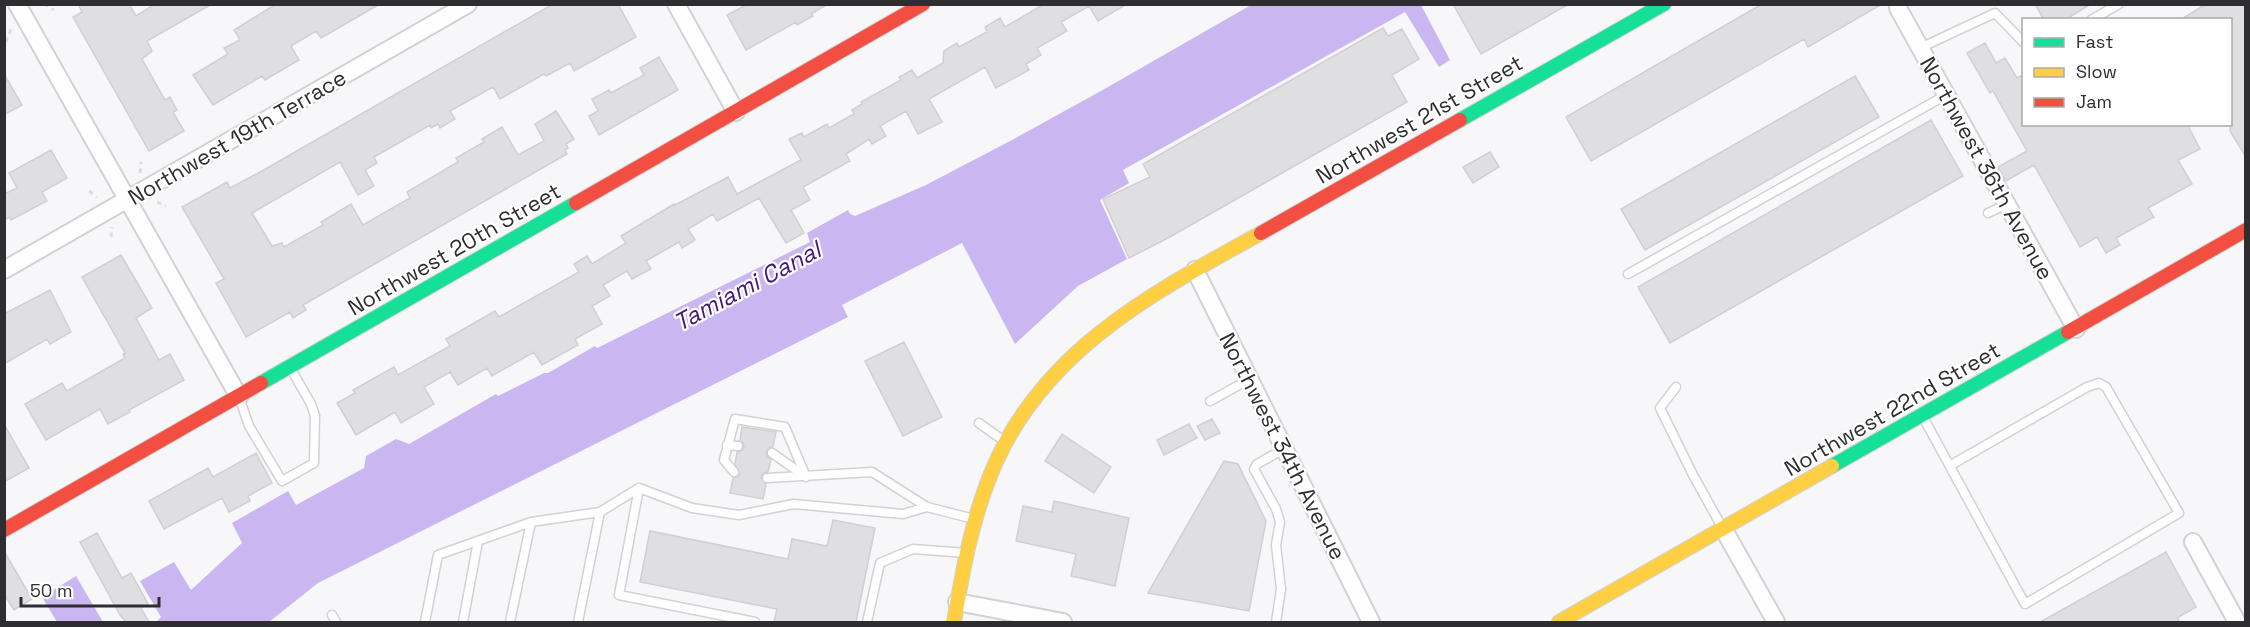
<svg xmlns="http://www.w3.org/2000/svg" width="2250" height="627" viewBox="0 0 2250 627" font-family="'Space Grotesk',sans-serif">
	<rect width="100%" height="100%" fill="#f7f6f9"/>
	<!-- water -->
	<path fill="#cab6f1" d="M1251,5h170l29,55 -11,7 -34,-55 -282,158 6,13 -29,17 27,59 -49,27 -63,58 -53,-101 -120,62 6,12 -530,266 -49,39h-113l5,-5 -21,-36 34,-19 17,28 51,-47 -10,-20 56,-32 8,14 68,-37 2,-12 30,-17 13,5 87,-50 2,2 46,-23h4l47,-27 2,2 213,-106 -3,-9 41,-23 2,4 5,2 71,-31 86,-45 89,-49z
		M76,576l27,46h-46l-15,-25z"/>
	<!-- building -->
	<path fill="#dfdee0" stroke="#d0d0d2" stroke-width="1.5" d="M78,4h51l7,12 19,-12h57l-65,37 5,10 -10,8 23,41 5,-3 7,13 -4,2 11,19 -35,20 -76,-134 9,-5z
		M276,4h104l-59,34 -5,-7 -25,15 8,14 -34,20 -3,-4 -49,29 -20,-30 35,-21 -4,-6 16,-8 -6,-10z
		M553,4h65l18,33 -62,34 -4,-8 -24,13 -2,-2 -44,25 -7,-12 -43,24 5,8 -15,9 -2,-4 -7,4 -1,-3 -56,32 3,6 -12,7 9,16 -16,9 -18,-33 -88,51 20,33 10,-3 2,4 39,-22 -2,-3 30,-18 12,21 47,-27 -3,-6 51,-30 -2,-4 28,-16 -2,-3 20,-12 16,28 26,-14 -9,-17 21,-13 18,28 -8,5 2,4 -3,2 2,4 -264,151 3,5 -13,8 -3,-6 -44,25 -30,-54 8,-4 -42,-72 45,-25 3,6 32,-17z
		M748,4h80l-17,10 2,2 -16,9 -1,-3 -50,28 -19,-35z
		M1044,4h83l-29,17 -9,-15 -28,16 6,9 -30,17 4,7 -15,9 3,6 -33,18 -11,-21 -56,32 13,23 -24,12 -12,-23 -26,15 6,10 -14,8 -3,-5 -23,15 4,7 -47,26 7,13 -19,10 13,23 -18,10 -27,-45 -42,23 -4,-7 -25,15 7,11 -13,8 -3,-6 -33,19 5,8 -19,10 -5,-8 -24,14 7,11 -18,10 10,18 -27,15 3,6 -36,20 -8,-13 -42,24 -5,-8 -29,17 -8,-13 -26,15 10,17 -33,19 -6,-11 -39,23 -19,-32 18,-10 -2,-3 41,-23 4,8 52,-29 -4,-7 49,-28 4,6 80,-45 -5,-8 13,-8 5,8 34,-21 -5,-7 53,-32 1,1 53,-28 9,17 64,-34 -12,-21 13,-6 2,4 23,-13 2,4 25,-14 -2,-4 10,-6 -1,-2 40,-22 -2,-3 13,-7 5,8 26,-15 1,-12 13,-8 2,4 28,-15 -2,-5 15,-9 5,9z
		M1453,4h116l-88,50z
		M1762,4h120l-74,43 -4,-8 -213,122 -25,-44z
		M2035,4h56l-26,16h-21z
		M2206,4h40v153l-16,-26v-111h-50z
		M1383,28l5,8 14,-7 17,30 -27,16 15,27 -239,136 -39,20 -26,-59 47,-22 -7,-13z
		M1985,43l11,20 9,-5 12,20 7,-4v50h163l13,25 -22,11 14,24 -44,24 6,9 -38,21 4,7 -14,8 -9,-16 -17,10 -46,-82 -28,16 -8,-14 29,-16 -34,-60 -3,2 -23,-40z
		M659,57l19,33 -79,45 -10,-19 9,-5 -6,-12 17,-9 2,3 33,-18 -4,-7z
		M4,74l18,31 -18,10z
		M1855,76l24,41 -234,133 -24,-41z
		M1931,120l32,56 -293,167 -32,-56z
		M51,150l16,28 -25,14 5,9 -36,19 -1,-3 -6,3v-26l13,-6 -8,-15z
		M1490,152l9,15 -26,16 -10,-16z
		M121,255l31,53 -16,10 23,42 11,-6 14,26 -55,30 1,2 -22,12 -8,-15 -54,31 -21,-36 37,-21 5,8 58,-33 -2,-4 2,-1 -43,-76z
		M50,290l21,42 -21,12 -3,-5 -43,25v-50z
		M904,342l38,75 -39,19 -38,-75z
		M1212,419l8,14 -15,7 -8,-14z
		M4,424l25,44 -25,14z
		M1189,424l8,14 -33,17 -7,-15z
		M742,427l34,5 -3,15 -4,1 -3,4 1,4 4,4 -3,12 -5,1 -2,5 5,6 -3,15 -33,-6 3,-15 5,-1 2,-3 -5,-10 2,-12 4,-1 3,-4 -1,-4 -3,-3z
		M1062,434l49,33 -17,26 -49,-32z
		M256,453l16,30 -24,13 2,5 -21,11 -7,-14 -58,31 -15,-28 59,-33 5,9z
		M1224,461l14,3 28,57 -17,90 -101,-18z
		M1054,501l75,17 -14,68 -44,-10 5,-22 -60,-13 7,-35 29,6z
		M833,520l42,8 -19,94h-82l3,-13 -137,-27 10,-51 138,28 4,-20 35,7z
		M97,533l25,45 9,-5 17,31 -7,4 8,14h-23l-6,-7 -40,-73z
		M4,551l28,48 -18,11 -10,-16z
		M2166,552l30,55 -19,11 3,4h-140z"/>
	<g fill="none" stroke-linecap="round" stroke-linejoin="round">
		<defs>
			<path id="lane" d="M2091,20l28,-16
				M1920,48l75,-35 29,30
				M1988,213l19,-9
				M1628,274l318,-179
				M1676,387l-16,21 33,67 29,52
				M239,397l10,29 33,55 32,-18 1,-47 -4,-12 -20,-35
				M1210,401l40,-22
				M1923,417l102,187 154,-91 -73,-126 -7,-4 -12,4 -136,78
				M979,423l25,18
				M727,445l11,1
				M772,453l34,24
				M734,472l-10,-12 11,-41 50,8 21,50
				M767,478l105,-6 55,35 47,12
				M639,488l53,20 47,7 55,-11 109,10 24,-7
				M639,488l-20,107 136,27
				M332,615l4,7
				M425,622l13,-67 93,-33 69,-10 39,-24
				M463,622l15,-81
				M510,622l21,-100
				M578,622l22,-110
				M867,622l13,-59 33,-14 53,4
				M1276,622l5,-33 -5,-44 4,-23 -4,-13 -22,-40 3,-5 27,-15"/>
			<path id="street" d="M17,4l222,393
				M676,4l60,108
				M1898,8l178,321
				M4,270l464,-266
				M1195,270l176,352
				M1724,530l52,92
				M2193,542l44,80
				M957,602l106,20"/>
			<path id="fast" d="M1460,120l204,-116
				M261,383l315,-180
				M1832,466l236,-134"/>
			<path id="slow" d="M954,622c9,-54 19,-108 41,-158 52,-117 160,-172 266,-231
				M1559,622l273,-156"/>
			<path id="jam" d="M576,203l347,-199
				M1261,233l199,-113
				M2068,332l178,-102
				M4,530l257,-147"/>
		</defs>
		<!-- lane casing -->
		<use href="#lane" stroke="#d2d1d4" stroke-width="11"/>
		<!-- street casing -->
		<use href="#street" stroke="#d2d1d4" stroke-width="20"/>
		<!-- fast casing -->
		<use href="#fast" stroke="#d2d1d4" stroke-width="16"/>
		<!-- slow casing -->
		<use href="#slow" stroke="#d2d1d4" stroke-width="16"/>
		<!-- jam casing -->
		<use href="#jam" stroke="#d2d1d4" stroke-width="16"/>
		<!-- path -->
		<path stroke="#dcdcdd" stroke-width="3" stroke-dasharray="4.5 4.5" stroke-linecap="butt" d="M44,4l10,6
			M6,42l5,-13
			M140,173l1,-11
			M89,191l8,6
			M157,202l9,4
			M111,237l1,-10"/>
		<!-- lane -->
		<use href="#lane" stroke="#fefefe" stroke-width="8"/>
		<!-- street -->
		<use href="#street" stroke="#fefefe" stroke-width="16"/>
		<!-- fast -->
		<use href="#fast" stroke="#16e098" stroke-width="14"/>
		<!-- slow -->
		<use href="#slow" stroke="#ffcf43" stroke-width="14"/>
		<!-- jam -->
		<use href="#jam" stroke="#f24e42" stroke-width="14"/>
	</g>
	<g text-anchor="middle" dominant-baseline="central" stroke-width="4.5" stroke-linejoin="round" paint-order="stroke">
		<!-- street labels -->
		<g font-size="22" fill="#2e2d2f" stroke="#fff">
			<text transform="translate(1419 119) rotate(-30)">Northwest 21st Street</text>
			<text transform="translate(237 137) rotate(-30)">Northwest 19th Terrace</text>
			<text transform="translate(1987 168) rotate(61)">Northwest 36th Avenue</text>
			<text transform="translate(454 249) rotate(-30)">Northwest 20th Street</text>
			<text transform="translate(1892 409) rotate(-30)">Northwest 22nd Street</text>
			<text transform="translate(1283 446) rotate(63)">Northwest 34th Avenue</text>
		</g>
		<!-- water labels -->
		<g font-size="24" font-style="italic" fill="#431777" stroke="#fff">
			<text transform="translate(747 286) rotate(-28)">Tamiami Canal</text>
		</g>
	</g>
	<!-- border -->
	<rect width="2250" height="627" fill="none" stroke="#2e2d2f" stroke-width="12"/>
	<!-- legend -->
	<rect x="2022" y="18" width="210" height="108" fill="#ffffff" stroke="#ababac" stroke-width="1.5"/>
	<rect x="2034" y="38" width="30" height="9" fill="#16e098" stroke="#ababac" stroke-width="1.5"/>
	<text x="2076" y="48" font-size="18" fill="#2e2d2f">Fast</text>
	<rect x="2034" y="68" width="30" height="9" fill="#ffcf43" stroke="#ababac" stroke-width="1.5"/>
	<text x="2076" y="78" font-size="18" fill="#2e2d2f">Slow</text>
	<rect x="2034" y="98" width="30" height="9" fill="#f24e42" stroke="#ababac" stroke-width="1.5"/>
	<text x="2076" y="108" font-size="18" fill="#2e2d2f">Jam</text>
	<!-- scale -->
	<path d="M21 597v9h138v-9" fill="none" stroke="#2e2d2f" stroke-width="3"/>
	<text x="30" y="597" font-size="18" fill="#2e2d2f" stroke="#ffffff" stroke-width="4.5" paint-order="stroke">50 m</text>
</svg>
